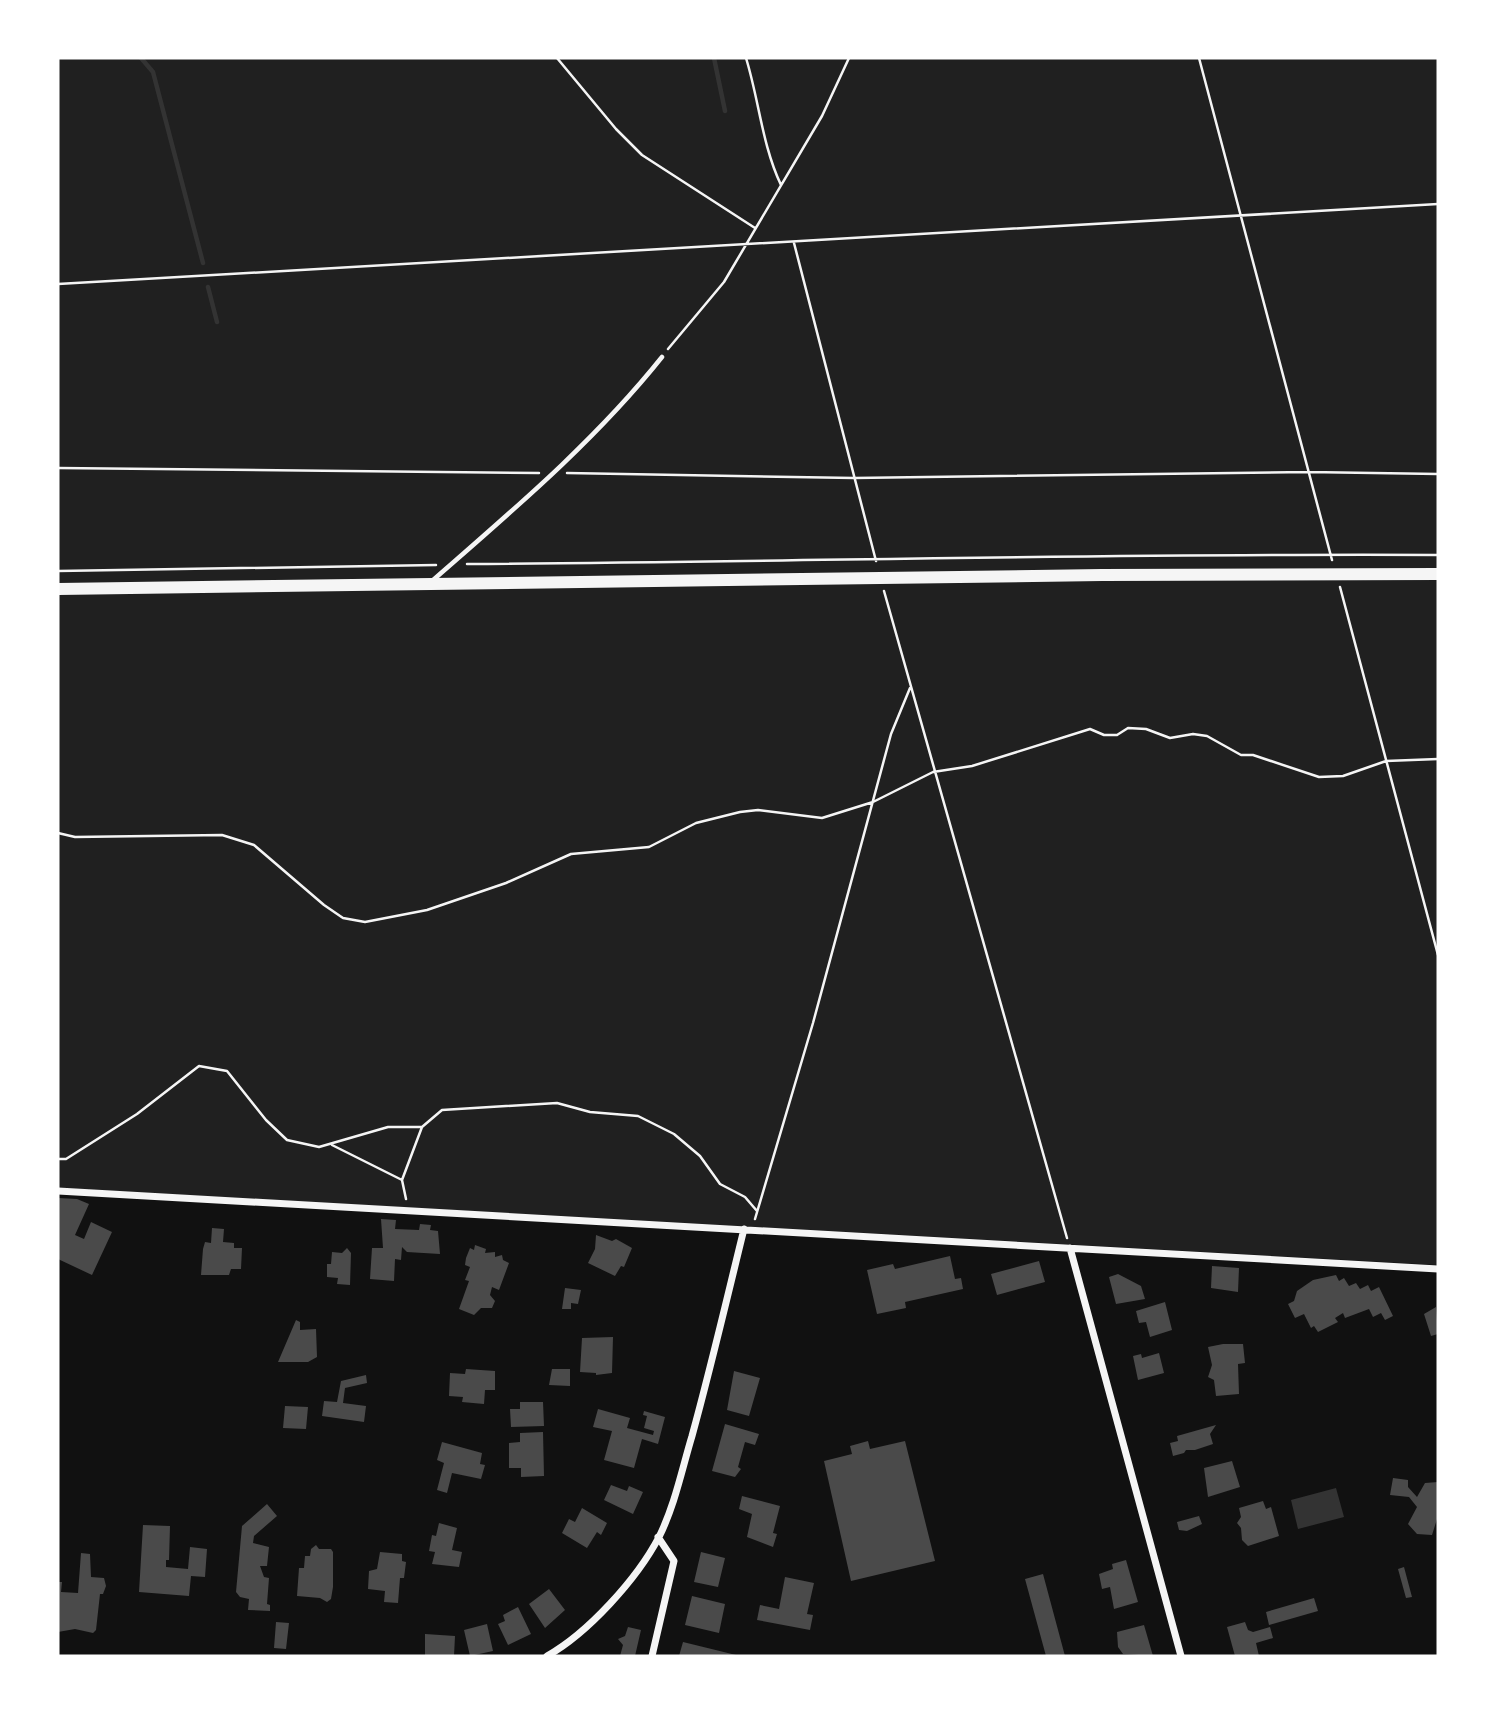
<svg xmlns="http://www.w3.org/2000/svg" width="1496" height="1714" viewBox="0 0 1496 1714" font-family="'Archivo Narrow',sans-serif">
	<rect width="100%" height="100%" fill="#111"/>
	<!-- green -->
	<path fill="#202020" d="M58,58h1380v1207l-1380,-77z"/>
	<!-- water -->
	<path fill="#333" d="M1336,1488l8,29 -46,12 -7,-29z"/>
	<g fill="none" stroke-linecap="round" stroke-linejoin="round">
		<!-- stream -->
		<path stroke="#333" stroke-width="4.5" d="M141,58l12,14 50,191
			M714,58l11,53
			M208,287l9,35"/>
	</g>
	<!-- building -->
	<path fill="#4a4a4a" d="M58,1198l19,1 12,5 -14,31 9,4 7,-17 21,10 -20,43 -34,-16z
		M381,1219l15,1 -1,9 24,1 1,-6 11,1 -1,5 8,1 2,23 -33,-2 -5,-5 -1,13 -6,-1 -1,22 -24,-2 2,-31h11z
		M212,1228l12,1 -1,13 11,1v5h8l-1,21h-10l-2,6h-28l2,-26 2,-7 6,1z
		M596,1235l16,6 4,-2 16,9 -8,19 -3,-1 -6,10 -27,-13 7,-14z
		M475,1245l11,4 -1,4 10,-1v5l7,-2 1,5 6,3 -10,27 -7,-3 -2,8 5,6 -3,7h-11l-7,7 -15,-6 10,-28 -4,-1 5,-13 -5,-2 1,-7 4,-10 4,2z
		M347,1248l4,5 -1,32 -13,-1 1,-6 -11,-1v-13h4l1,-12 10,1z
		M950,1256l5,23 6,-1 2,11 -58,13 1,6 -29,6 -10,-44 26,-6 2,5z
		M1039,1261l6,21 -48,13 -6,-21z
		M1212,1266l27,2 -1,24 -27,-4z
		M1118,1274l23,12 4,13 -29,5 -7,-27z
		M1336,1275l3,6 5,-3 5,8 7,-3 4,6 8,-4 3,6 8,-4 14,29 -8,4 -4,-7 -8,4 -4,-8 -24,9 -2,-5 -8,5 3,4 -20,10 -4,-6 -3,2 -7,-14 -9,4 -7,-14 6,-3 3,-10 16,-11z
		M565,1288l16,2 -3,14 -7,-1v6h-9z
		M1165,1302l7,28 -22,7 -4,-15 -7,1 -3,-12z
		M1436,1307l2,27 -7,2 -7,-22z
		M296,1320l4,2v8l16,-1 1,28 -9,5h-30z
		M613,1337l-1,36 -16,2v-2l-16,-1 2,-34z
		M1223,1344h20l2,19 -7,1 1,30 -23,2 -2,-16 -6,-3 4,-12 -4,-18z
		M1159,1353l5,20 -26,7 -5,-24 8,-2 1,4z
		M466,1369l29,2v19h-10l-1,14 -22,-2 1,-5 -14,-1 1,-23 15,1z
		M552,1369h18v17l-21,-1z
		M734,1371l26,7 -11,38 -22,-6z
		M366,1375l1,8 -22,5 -2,15 23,3 -2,16 -42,-6 2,-15 13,1 4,-21z
		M520,1402h23l1,24 -33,1 -1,-18h10z
		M285,1406l23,1 -2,22 -23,-1z
		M598,1409l32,9 -3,10 26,7 1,-4 -10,-3 3,-12 -4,-1 1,-4 21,6 -7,27 -16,-5 -8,29 -30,-8 8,-29 -19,-4z
		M725,1424l34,10 -4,11 -10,-3 -7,25 3,2 -6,8 -23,-6z
		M1216,1425l-6,9 3,10 -18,6h-9l-2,3 -11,3 -3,-13 8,-2 -1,-5z
		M543,1432l1,44 -23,1v-9h-12v-25l11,-1v-9z
		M868,1441l2,8 35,-8 30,120 -84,20 -27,-120 28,-7 -2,-8z
		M442,1442l40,11 -2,11 5,1 -4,14 -29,-6 -5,20 -10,-3 7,-27 -7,-3z
		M1232,1461l8,26 -32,10 -4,-29z
		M1393,1478l15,2v7l9,10 8,-14 13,-1v34l-6,19 -15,-1 -9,-10 9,-17 -8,-10 -19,-2z
		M611,1485l16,6 2,-5 14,6 -10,22 -29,-14z
		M742,1496l38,10 -7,27 4,1 -4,13 -26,-10 5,-23 -13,-5z
		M1263,1501l3,8 5,-2 8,29 -31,10 -6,-6 -1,-12 -4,-5 4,-6 -2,-9z
		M267,1504l10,12 -23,20 -1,7 16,4 -2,19h-7l4,11 5,1 -2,26 3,1v6l-22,-1 1,-11 -9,-2 -4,-5 6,-66z
		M582,1508l25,15 -6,12 -4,-3 -10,16 -25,-15 7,-14 6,3z
		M1199,1516l3,8 -15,7 -8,-1 -2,-8z
		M439,1523l18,5 -5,22 10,2 -3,15 -27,-3 3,-12 -6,-1 3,-16 4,1z
		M143,1525l27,1 -1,34h-3v7l22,2 2,-22 17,2 -2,28 -14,-1 -2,20 -50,-4z
		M316,1545l3,4h12l2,3v35l-2,12 -4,3 -7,-4 -23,-2 2,-28h5l1,-12h5l1,-7z
		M380,1552l22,2v7l4,1 -2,16h-4l-2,25 -14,-1 1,-11 -17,-2 1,-18 8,-2z
		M701,1552l24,6 -7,29 -24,-5z
		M81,1553l9,1 1,23 13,1 2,8 -3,8h-3l-4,36 -3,3 -18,-4 -17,3v-50h4l-1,10 17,1z
		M1126,1560l12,42 -24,7 -4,-22 -8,2 -3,-15 14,-5 -1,-5z
		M1404,1567l8,30 -6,1 -8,-29z
		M1043,1574l22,82h-19l-21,-77z
		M785,1577l29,6 -7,31 6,1 -3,15 -53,-10 3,-15 19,4z
		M549,1589l16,21 -20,18 -16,-24z
		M692,1596l33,8 -6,29 -34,-8z
		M1314,1598l4,13 -49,14 -3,-13z
		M518,1607l13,27 -23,11 -10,-21 7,-3 -2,-6z
		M276,1622l13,1 -3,26 -12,-1z
		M1245,1622l3,8 5,2 17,-5 3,11 -17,5 3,13h-24l-8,-29z
		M487,1624l6,27 -23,5 -6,-26z
		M1144,1625l9,31 -30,-2 -5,-7 -1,-15z
		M628,1627l13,3 -6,26h-15l3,-11 -5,-6 7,-3z
		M425,1634l30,2 -1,20h-29z
		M683,1642l53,13v1h-57z"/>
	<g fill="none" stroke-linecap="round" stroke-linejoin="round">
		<!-- path -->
		<path stroke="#f5f5f5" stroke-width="2.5" d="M557,58l59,71 26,26 113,73
			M746,58c13,42 16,87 35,127
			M1199,58l133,502
			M794,243l82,318
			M58,284l1380,-80
			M668,349l56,-67 98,-166 27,-58
			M58,468l481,5
			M567,473l287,5 454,-6 130,2
			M467,564c324,-2 647,-11 971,-9
			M58,571l378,-6
			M1340,587l98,368
			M884,591l183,647
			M58,833l17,4 147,-2 32,10 70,60 19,13 22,4 62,-12 79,-27 65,-29 78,-7 47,-24 44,-11 18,-2 64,8 51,-16 60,-30 39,-6 118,-37 14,6h13l11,-7 18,1 24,9 23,-4 14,2 34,19h12l66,22 24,-1 43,-15 52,-2
			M332,1145l70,35 4,19
			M58,1159h8l71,-45 62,-48 28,5 39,49 21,20 32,7 69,-20h34l20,-17 115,-7 33,9 48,4 36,18 26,22 20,28 25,13 12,14
			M402,1180l20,-53
			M755,1219l58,-196 78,-289 19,-46"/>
		<!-- service -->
		<path stroke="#f5f5f5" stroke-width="4.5" d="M432,581c80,-70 163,-140 230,-224"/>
		<!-- minor -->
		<path stroke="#f5f5f5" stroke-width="7" d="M58,1191l1380,78
			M1070,1248l111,408
			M547,1656c41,-23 90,-77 112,-119 16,-32 23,-68 33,-101 19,-69 35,-138 52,-207
			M652,1656l22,-95 -16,-24"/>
		<!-- secondary -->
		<path stroke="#f5f5f5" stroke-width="12" d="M58,589l1044,-14 336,-1"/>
	</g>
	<!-- border -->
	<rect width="1496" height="1714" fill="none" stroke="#ffffff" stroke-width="119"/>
</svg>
